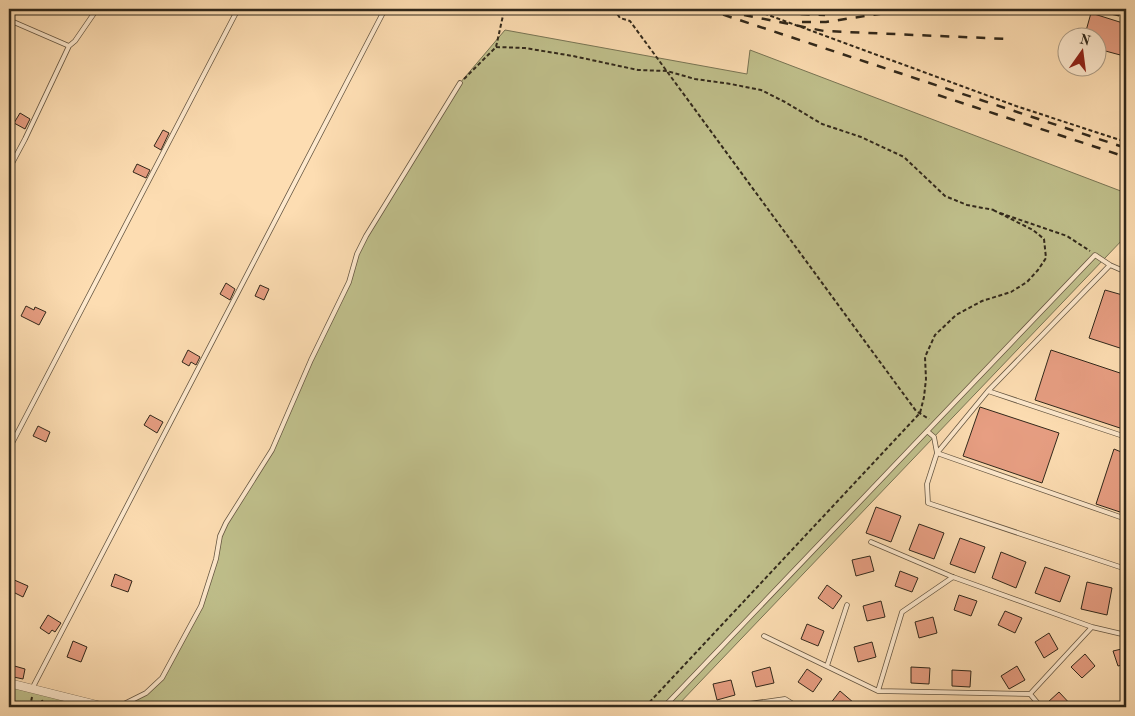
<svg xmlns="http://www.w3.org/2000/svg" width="1135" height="716" viewBox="0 0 1135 716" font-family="'Old Standard TT',serif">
	<rect width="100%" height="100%" fill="#fdddb2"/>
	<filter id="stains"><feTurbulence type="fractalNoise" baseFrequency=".004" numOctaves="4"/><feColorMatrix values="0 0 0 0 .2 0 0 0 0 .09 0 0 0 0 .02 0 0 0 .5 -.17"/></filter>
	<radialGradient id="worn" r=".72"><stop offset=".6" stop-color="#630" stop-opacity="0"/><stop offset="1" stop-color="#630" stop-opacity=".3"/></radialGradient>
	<!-- green -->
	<path fill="#c0c08c" stroke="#787454" d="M505,30l242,44 3,-24 376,143v43l-450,471h-558l28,-14 16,-15 39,-72 15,-47 4,-23 6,-13 46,-73 39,-90 38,-78 8,-28 103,-171z
		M9,683l96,24h-96z"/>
	<!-- building -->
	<path fill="#e79e82" stroke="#31281b" d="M1091,13l35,11v23l-2,9 -26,-7v-11h-14z
		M20,113l10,6 -5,10 -11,-6z
		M163,130l6,3 -8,17 -7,-4z
		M137,164l13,6 -4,8 -13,-6z
		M226,283l9,6 -5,11 -10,-6z
		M260,285l9,4 -5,11 -9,-4z
		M1105,290l21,6v54l-37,-12z
		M26,306l8,4 1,-3 11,5 -7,13 -18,-9z
		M188,350l12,7 -4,8 -5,-3 -2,4 -7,-4z
		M1051,350l75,25v55l-91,-30z
		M980,407l79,26 -17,50 -79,-27z
		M150,415l13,7 -6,11 -13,-8z
		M38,426l12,6 -4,10 -13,-6z
		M1114,449l12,5v60l-30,-10z
		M876,507l25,9 -10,26 -25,-9z
		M919,524l25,9 -10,26 -25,-9z
		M960,538l25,9 -10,26 -25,-9z
		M1001,552l25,10 -10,26 -24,-10z
		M870,556l4,15 -18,5 -4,-16z
		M1045,567l25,9 -10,26 -25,-9z
		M900,571l18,7 -6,14 -17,-6z
		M115,574l17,7 -4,11 -17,-6z
		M12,579l16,7 -5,11 -14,-7v-4z
		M1087,582l25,6 -5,27 -26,-6z
		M827,585l15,11 -9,13 -15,-11z
		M959,595l18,6 -6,15 -17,-6z
		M881,601l4,16 -18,4 -4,-15z
		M1005,611l17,7 -7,15 -17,-8z
		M48,615l13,8 -6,9 -3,-2 -3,4 -9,-6z
		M933,617l4,16 -18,5 -4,-16z
		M807,624l17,7 -6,15 -17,-7z
		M1049,633l9,16 -14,9 -9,-16z
		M73,641l14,6 -6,15 -14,-5z
		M872,642l4,15 -18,5 -4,-15z
		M1126,648v16l-8,2 -5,-15z
		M1085,654l10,12 -13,12 -11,-11z
		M11,665l14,4 -2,10 -14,-3z
		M1017,666l8,14 -16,9 -8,-13z
		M770,667l4,16 -18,4 -4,-15z
		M911,667l19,1 -1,16 -18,-1z
		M807,669l15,10 -9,13 -15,-10z
		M952,670l19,1 -1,16 -18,-1z
		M731,680l4,15 -18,5 -4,-16z
		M840,691l14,12 -3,4h-17l-4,-3z
		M1059,692l14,15h-22l-4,-4z"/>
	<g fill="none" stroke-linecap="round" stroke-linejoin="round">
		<defs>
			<path id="lane" d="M9,20l60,26
				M9,169l16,-30 44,-93 6,-5 22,-32
				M1110,265l-122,126 -51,62 189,66
				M988,391l138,46
				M927,431l7,6 3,16 -10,31 1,19 198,66
				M9,449l229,-440
				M871,542l82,35 139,50
				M764,636l114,55 152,3 11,13
				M827,666l20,-61
				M33,690l1,-5 351,-676
				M878,691l24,-79 51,-35
				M1030,694l62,-67 34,8
				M118,707l28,-14 16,-15 39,-72 15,-47 4,-23 6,-13 46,-73 39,-90 38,-78 8,-28 9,-18 94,-153
				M664,707l431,-452 15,10 16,7
				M727,707l58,-8 13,8"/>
			<path id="street" d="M9,683l96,24"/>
		</defs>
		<!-- lane casing -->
		<use href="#lane" stroke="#645541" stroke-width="5.5"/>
		<!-- street casing -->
		<use href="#street" stroke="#645541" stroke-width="9"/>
		<!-- path -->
		<path stroke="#31281b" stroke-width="2" stroke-dasharray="4 2.5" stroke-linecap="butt" d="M614,9l6,9 10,3 286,390 13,8
			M752,9l264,97 110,36
			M496,47l29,1 48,8 65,14 29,1 28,8 36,5 30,6 24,12 37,22 39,13 43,20 41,39 22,9 27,5
			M464,79l32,-32 8,-36 -1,-2
			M1000,213l67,23 23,15
			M42,700l2,7
			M30,707l2,-10
			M645,707l275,-294 4,-16 2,-18 -1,-22 10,-22 21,-20 26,-14 29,-9 16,-10 11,-12 8,-12 -2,-19 -11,-9 -40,-20"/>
		<!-- lane -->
		<use href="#lane" stroke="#fee9cd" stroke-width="4"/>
		<!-- street -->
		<use href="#street" stroke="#fee9cd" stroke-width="8"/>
		<!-- rail -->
		<path stroke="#31281b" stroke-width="2.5" stroke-dasharray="9 9" stroke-linecap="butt" d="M706,9l420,139
			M765,9l34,5 26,1
			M1093,9l33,8
			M744,15l80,16 184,8
			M802,22h24l59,-9 21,-4
			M938,95l188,62"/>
	</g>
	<!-- margin -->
	<rect width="1135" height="716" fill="none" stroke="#fdddb2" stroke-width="30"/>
	<rect x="10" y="10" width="1115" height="696" fill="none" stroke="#31281b" stroke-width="2.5"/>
	<rect x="15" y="15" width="1105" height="686" fill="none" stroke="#31281b"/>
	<!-- north arrow -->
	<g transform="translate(1082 52) rotate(14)"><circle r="24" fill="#fee9cd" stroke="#ac9c86"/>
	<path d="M0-4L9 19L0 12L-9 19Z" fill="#8f2418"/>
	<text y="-8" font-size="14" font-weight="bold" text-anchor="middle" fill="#31281b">N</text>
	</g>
	<rect width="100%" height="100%" filter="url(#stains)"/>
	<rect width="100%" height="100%" fill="url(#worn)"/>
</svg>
